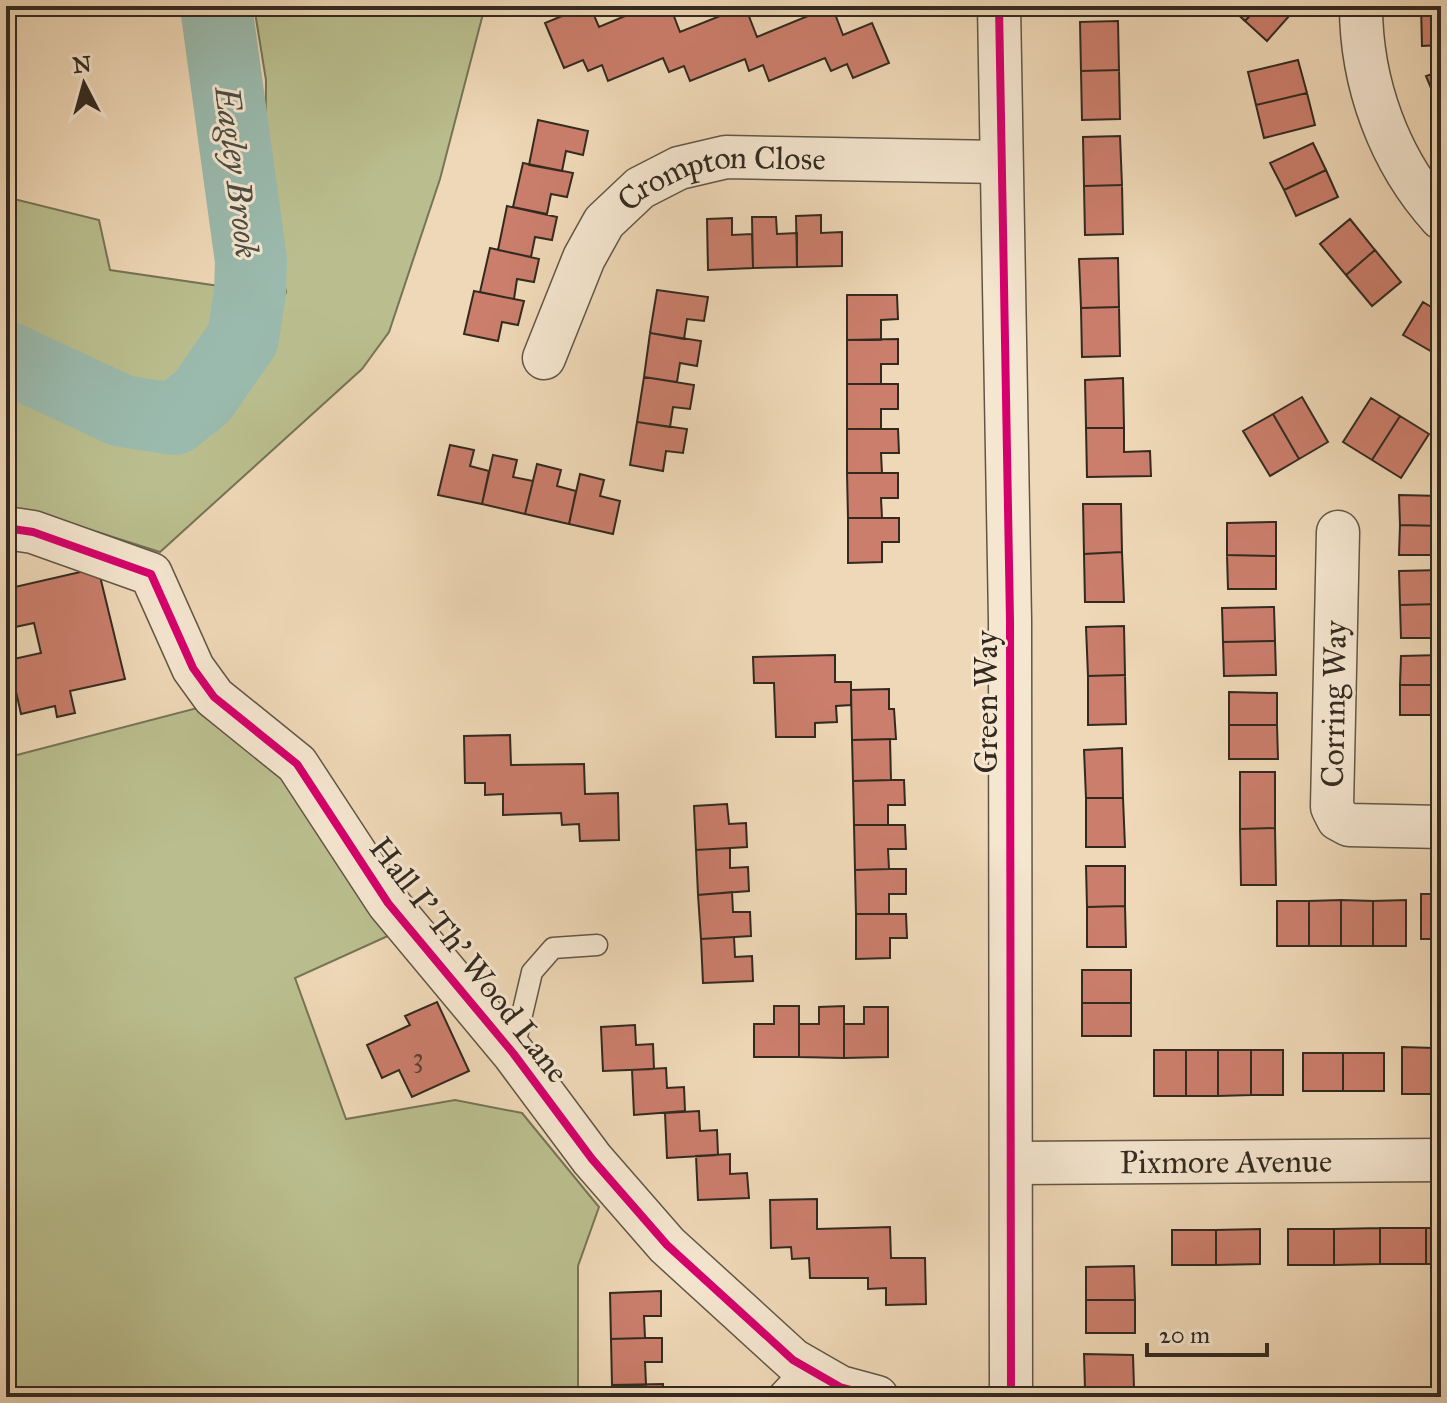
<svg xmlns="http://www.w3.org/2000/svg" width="1447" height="1403" viewBox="0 0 1447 1403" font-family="'IM FELL Great Primer',serif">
	<rect width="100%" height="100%" fill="#efd8b7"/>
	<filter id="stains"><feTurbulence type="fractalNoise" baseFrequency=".0025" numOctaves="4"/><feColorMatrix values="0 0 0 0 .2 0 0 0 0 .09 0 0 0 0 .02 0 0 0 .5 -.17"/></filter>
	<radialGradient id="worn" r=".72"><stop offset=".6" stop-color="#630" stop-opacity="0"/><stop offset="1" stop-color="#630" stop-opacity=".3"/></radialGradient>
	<!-- green -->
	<path fill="#babe8e" stroke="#767457" stroke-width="2" d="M254,6h231l-45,173 -51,153 -27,37 -202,183 -122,-39 -32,20v-336l93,23 11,50 116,17 45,35 15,-30 -21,-97 1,-115z
		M201,707l86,68 103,160 -95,43 51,141 109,-19 67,13 77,94 -21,59v131h-572v-660l7,19z"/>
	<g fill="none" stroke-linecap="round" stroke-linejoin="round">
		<!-- river -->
		<path stroke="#9abaad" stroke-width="72" d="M6,357l116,54 52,8 28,-22 41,-59 7,-46 1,-31 -35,-255"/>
	</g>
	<!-- building -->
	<path fill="#cb7e6c" stroke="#322a20" stroke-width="2" d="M586,6h4l9,21 50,-21h21l10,26 65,-26 12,31 75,-31 11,29 29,-12 17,40 -36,15 -6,-14 -16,7 -6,-13 -56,23 -6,-16 -14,6 -4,-12 -55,22 -6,-15 -15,6 -6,-14 -55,23 -6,-16 -14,6 -5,-11 -19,8 -19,-45z
		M1229,6h30l-14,15z
		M1259,6h39l-31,35 -22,-20z
		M1421,6h20v39l-19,1z
		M1118,21l1,49 -38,1 -1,-49z
		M1298,60l9,33 -51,12 -8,-33z
		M1119,70l1,49 -38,1 -1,-49z
		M1441,71v41l-15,-36z
		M1307,93l8,32 -51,13 -8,-33z
		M538,120l50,11 -5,24 -17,-4 -4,20 -33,-6z
		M1120,136l2,49 -38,1 -1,-49z
		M1313,143l13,27 -42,20 -14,-27z
		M523,163l50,10 -6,24 -16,-3 -4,20 -34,-7z
		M1326,170l12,27 -42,19 -12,-26z
		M1122,185l1,49 -38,1 -1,-49z
		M507,206l50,11 -5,23 -17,-3 -4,20 -33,-7z
		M821,215v18l21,-1v34l-45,1 -1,-51z
		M752,217h24l1,17 20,-1v34l-44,1z
		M732,218v17l20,-1 1,34 -45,2 -1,-51z
		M1350,219l25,31 -29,25 -26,-31z
		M490,248l49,11 -5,23 -17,-3 -3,20 -34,-7z
		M1375,250l26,32 -29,24 -26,-31z
		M1118,258l1,49 -38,1 -2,-49z
		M657,290l51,7 -4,24 -17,-2 -3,20 -34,-6z
		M474,291l50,10 -6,24 -16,-3 -4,19 -34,-7z
		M847,295h50l1,24 -17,1v20h-34z
		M1423,302l18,11v44l-38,-22z
		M1119,307l1,49 -38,1 -1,-49z
		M650,333l51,8 -4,25 -17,-3 -3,19 -33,-5z
		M898,339v25h-17v20h-34v-44z
		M644,377l50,8 -4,24 -17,-2 -3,20 -33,-5z
		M1123,378l1,50h-38l-1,-48z
		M847,384h51v25h-17v20h-34z
		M1302,397l26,45 -29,17 -26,-45z
		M1371,398l29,18 -28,44 -29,-18z
		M1273,414l26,45 -29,17 -27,-45z
		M1400,416l29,18 -28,44 -29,-18z
		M637,422l50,7 -4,24 -17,-2 -3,20 -33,-6z
		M1086,428h38v24l26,-1 1,25 -64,1z
		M847,429h51l1,24h-18l1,20h-35z
		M450,445l24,5 -4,16 19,5 -7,33 -44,-9z
		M493,455l24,5 -4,17 20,4 -8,33 -43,-10z
		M537,464l24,6 -4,16 19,5 -7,33 -44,-10z
		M847,473h51v25h-17l1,20h-34z
		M580,474l24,6 -4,16 20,5 -7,33 -44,-10z
		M1399,495l42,1v30l-41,-1z
		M1083,504h38l1,48 -38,2z
		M848,518h51v24h-17v20l-34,1z
		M1276,522v34l-49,-1v-32z
		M1400,525l41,1v29h-42z
		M1122,552l2,50h-39l-1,-48z
		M1227,555l49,1v33h-48z
		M98,568l27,111 -55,12 5,22 -18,4 -2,-11 -34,8 -12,-54 32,-7 -7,-30 -28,6v-40z
		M1441,570v34l-41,1 -1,-34z
		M1441,604v34h-40l-1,-33z
		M1274,607l1,34 -52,1 -1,-34z
		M1124,626l1,49 -37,1 -2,-49z
		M1275,641l1,34 -52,1 -1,-34z
		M835,655v27h16v23l-15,1 1,16 -22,1v14h-39l-2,-54h-20l-1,-26z
		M1441,655v30h-41l1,-29z
		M1125,675l1,49 -38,1v-49z
		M1400,685h41v30h-41z
		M889,689v20h5l2,30 -44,1 -1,-50z
		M1229,692l48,1v32h-48z
		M1229,725h48l1,34h-49z
		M510,735l1,30 73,-1 1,30 33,-1 1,47 -39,1 -1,-17 -17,1 -1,-12 -58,2v-21l-18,1v-12h-20l-1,-47z
		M890,739l1,41 -38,1 -1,-41z
		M1122,748l1,50h-37l-2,-48z
		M1240,772h35v56l-35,1z
		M891,780h13l1,25h-17v20h-34l-1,-44z
		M1086,798h37l2,49h-39z
		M727,804l2,20 17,-1 1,24 -51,3 -2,-44z
		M854,825h51l1,24h-18l1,20 -34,1z
		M1275,828l1,57h-35l-1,-56z
		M730,848v20l18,-1 1,24 -51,4 -2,-45z
		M1086,866h39v40l-38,1z
		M889,869h17v25h-17v20h-33l-1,-44z
		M732,892l1,20h17l1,24 -50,3 -3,-44z
		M1421,894h20v45h-20z
		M1341,900v46h-32v-45z
		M1341,900l32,1v45h-32z
		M1406,900v46h-33v-45z
		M1277,901h32v45h-32z
		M1125,906l1,41h-39v-40z
		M856,914h50l1,24h-17v20l-34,1z
		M734,937l1,20 17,-1 1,25 -50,2 -2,-44z
		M1082,970h49v33h-49z
		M437,1002l32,69 -57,26 -13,-27 -17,8 -15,-33 43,-20 -5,-9z
		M1082,1003h49v33h-49z
		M774,1006h25v51h-45v-33h20z
		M844,1006v52l-45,-1v-33h20v-17z
		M864,1007h24v50l-44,1v-34h20z
		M635,1025l1,20 17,-1 1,25 -51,2 -2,-44z
		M1402,1047l32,1v46h-32z
		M1434,1048h7v46h-7z
		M1154,1050h32v46h-32z
		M1186,1050h32v46h-32z
		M1218,1050h33v45l-33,1z
		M1251,1050h32v45h-32z
		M1303,1053h40v38h-40z
		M1343,1053h41v38h-41z
		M666,1068l1,20 17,-1 1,24 -51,4 -2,-45z
		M699,1111l1,20 17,-1 1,25 -51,3 -2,-45z
		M730,1154v20l17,-1 2,25 -51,2 -2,-44z
		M817,1199v30l73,-2 1,31h34l1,46 -40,1v-17l-18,1v-11h-58l-1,-20 -17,1 -1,-12 -20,1 -1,-48z
		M1380,1228v36l-46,1v-36z
		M1380,1228h46v36h-46z
		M1426,1228h15v36h-15z
		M1260,1229v35l-44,1v-35z
		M1288,1229h46v36h-46z
		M1172,1230h44v35h-44z
		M1134,1266l1,34h-49v-33z
		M661,1291v25h-17l1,22 -34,1 -1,-46z
		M1086,1300h49v33h-49z
		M645,1338h17v24h-17l1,23h-34l-1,-46z
		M1084,1354l49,1 1,33h-49z
		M663,1384v13h-51v-12z
		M1085,1388h49v9h-49z"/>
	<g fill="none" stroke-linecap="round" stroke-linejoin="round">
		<defs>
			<path id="service" d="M513,1053l19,-81 21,-24 44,-3
				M776,1397l28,-30"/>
			<g id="minor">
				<path d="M999,6l11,614 1,777"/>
				<path d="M1361,6c0,77 28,155 80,212"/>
				<path id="s1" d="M544,358l40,-100 20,-36 36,-34 39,-20 47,-11 274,5"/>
				<path d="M6,528l27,4 118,42 42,94 21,29 83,67 91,139 125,150 79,106 75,86 126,115 47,27 37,10"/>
				<path d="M1338,532l-6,275 6,12 11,6 92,2"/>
				<path id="s2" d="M1012,1163l429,-3"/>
			</g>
		</defs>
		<!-- service casing -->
		<use href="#service" stroke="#615646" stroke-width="23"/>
		<!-- minor casing -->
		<use href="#minor" stroke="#615646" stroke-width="45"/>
		<!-- service -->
		<use href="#service" stroke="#f5e6d0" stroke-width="20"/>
		<!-- minor -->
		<use href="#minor" stroke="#f5e6d0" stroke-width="42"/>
		<defs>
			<path id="cycleway" d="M999,6l11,614 1,777
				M6,528l27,4 118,42 42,94 21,29 83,67 91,139 125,150 79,106 75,86 126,115 47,27 37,10"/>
		</defs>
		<!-- cycleway casing -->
		<use href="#cycleway" stroke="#f5e6d0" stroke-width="13"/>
		<!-- cycleway -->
		<use href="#cycleway" stroke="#d6006c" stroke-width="8"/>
	</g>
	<g text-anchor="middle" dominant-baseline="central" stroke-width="6" stroke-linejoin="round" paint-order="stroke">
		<!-- number labels -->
		<g font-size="28" fill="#583f33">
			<text x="418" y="1057">3</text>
		</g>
		<!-- street labels -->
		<g font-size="32" fill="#322a20" stroke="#f5e6d0">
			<text stroke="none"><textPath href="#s1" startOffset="282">Crompton Close</textPath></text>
			<text transform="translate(986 702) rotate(-90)">Green Way</text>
			<text transform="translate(1334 704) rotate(-89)">Corring Way</text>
			<text transform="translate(469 960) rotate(52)">Hall I' Th' Wood Lane</text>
			<text stroke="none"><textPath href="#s2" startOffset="214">Pixmore Avenue</textPath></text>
		</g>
		<!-- water labels -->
		<g font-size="34" font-style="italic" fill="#4c4e43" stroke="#f5e6d0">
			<text transform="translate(237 172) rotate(83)">Eagley Brook</text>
		</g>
	</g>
	<!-- margin -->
	<rect width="1447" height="1403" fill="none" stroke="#efd8b7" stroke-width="32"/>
	<rect x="8" y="8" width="1431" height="1387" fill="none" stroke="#322a20" stroke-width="4"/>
	<rect x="16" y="16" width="1415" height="1371" fill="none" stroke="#322a20" stroke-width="2"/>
	<!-- north arrow -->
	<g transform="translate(84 84) rotate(354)" stroke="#f5e6d0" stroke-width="6" paint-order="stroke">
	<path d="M0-6L14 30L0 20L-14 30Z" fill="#322a20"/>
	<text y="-12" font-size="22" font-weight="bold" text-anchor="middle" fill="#322a20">N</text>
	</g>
	<!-- scale -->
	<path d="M1147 1343v12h120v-12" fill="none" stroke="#322a20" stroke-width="4"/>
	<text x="1159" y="1343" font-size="24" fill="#322a20" stroke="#f5e6d0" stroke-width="6" paint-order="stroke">20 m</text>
	<rect width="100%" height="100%" filter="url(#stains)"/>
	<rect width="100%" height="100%" fill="url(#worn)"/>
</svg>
